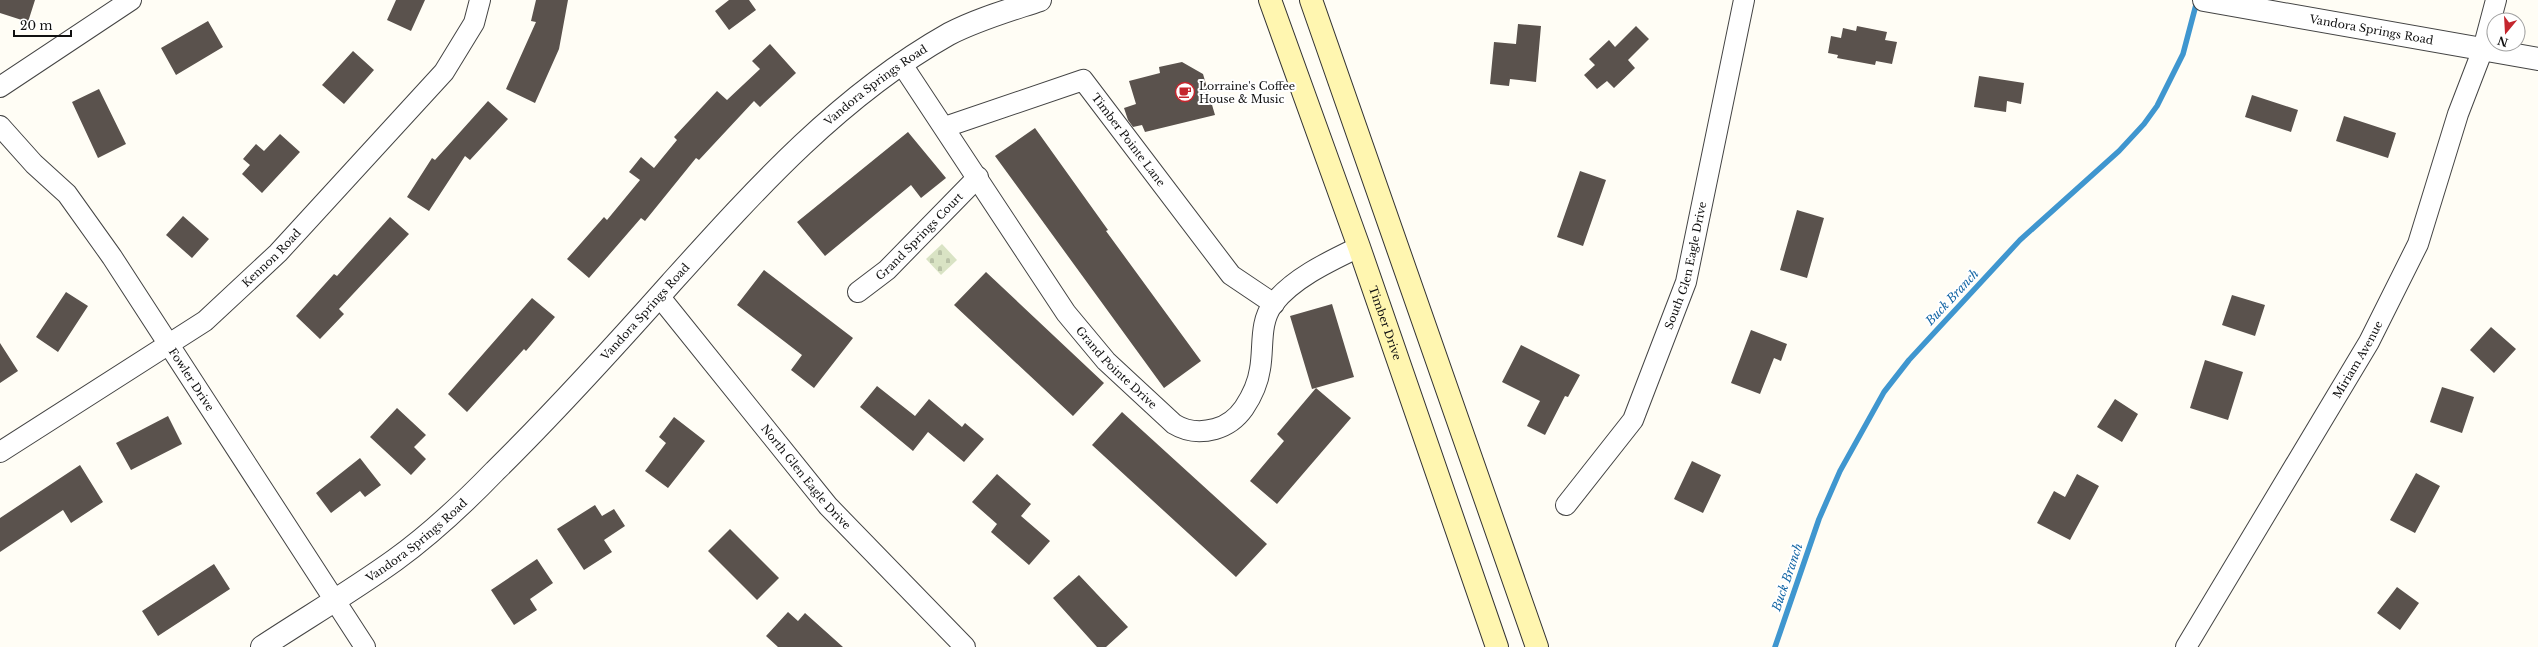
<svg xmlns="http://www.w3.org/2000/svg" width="2538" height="647" viewBox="0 0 2538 647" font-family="'Libre Baskerville',serif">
	<defs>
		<pattern id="cemetery-stones" width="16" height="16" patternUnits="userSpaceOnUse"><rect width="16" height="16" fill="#d9e3c4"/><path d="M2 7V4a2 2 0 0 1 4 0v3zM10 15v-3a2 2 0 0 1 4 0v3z" fill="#b9c2a7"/></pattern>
	</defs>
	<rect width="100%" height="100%" fill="#fffdf5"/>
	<!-- cemetery -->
	<path fill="url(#cemetery-stones)" d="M942,244l15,16 -16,15 -15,-16z"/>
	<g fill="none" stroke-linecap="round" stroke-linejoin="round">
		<!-- stream -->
		<path stroke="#3f96cf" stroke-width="5.5" d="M1775,647l44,-128 21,-48 44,-79 25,-32 111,-120 99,-89 25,-27 13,-18 26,-52 14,-53"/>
	</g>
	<!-- building -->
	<path fill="#5a524d" d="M0,0h35l-7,22 -28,-9z
		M396,0h29l-14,31 -24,-11z
		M536,0h32l-9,49 -24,54 -29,-14 30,-67 -5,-1z
		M729,0h20l7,10 -27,20 -14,-19z
		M208,21l15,26 -47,28 -15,-27z
		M1518,24l23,2 -5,56 -26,-3 -1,7 -19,-2 4,-42 22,2z
		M1636,26l13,13 -21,21 7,8 -21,20 -7,-7 -10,8 -13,-14 11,-10 -6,-6 20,-19 6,7z
		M1857,26l30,6 -2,8 12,2 -5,22 -16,-3 -1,4 -38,-7 1,-3 -10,-2 3,-17 10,2 2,-10 13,3z
		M770,44l26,29 -36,34 -6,-6 -55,59 -3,-2 -51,63 -4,-3 -52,60 -22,-19 37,-42 3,3 33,-40 -11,-8 12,-15 13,11 23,-28 -3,-3 43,-46 10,9 33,-31 -8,-8z
		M353,51l21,19 -30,34 -22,-19z
		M1182,62l21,12 12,41 -70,17 -3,-7 -9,2 -5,-7 -4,-12 12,-4 -7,-23 31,-8 -1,-6z
		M1979,76l45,7 -3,21 -14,-3 -1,11 -32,-5z
		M99,89l27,55 -28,14 -26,-56z
		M2252,95l46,15 -7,22 -46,-15z
		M488,101l20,18 -38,41 -5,-4 -36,55 -22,-14 25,-39 3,2z
		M2344,116l52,17 -8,25 -52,-17z
		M1035,128l73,102 -2,1 95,130 -37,27 -169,-232z
		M908,132l38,46 -25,20 -10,-13 -86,71 -28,-34z
		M280,134l20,18 -38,41 -20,-19 8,-9 -7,-6 13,-15 8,7z
		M1580,171l26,9 -23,66 -26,-9z
		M1797,210l27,8 -17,60 -27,-8z
		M183,216l26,23 -17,19 -26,-23z
		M390,217l19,17 -70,75 5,5 -24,25 -24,-23 38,-42 3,2z
		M764,270l89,68 -39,50 -23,-18 11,-15 -65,-50z
		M986,272l118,111 -31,33 -119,-111z
		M66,292l22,14 -30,46 -22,-15z
		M2232,295l33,10 -10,31 -33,-11z
		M532,298l23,19 -29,34 -2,-2 -57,63 -19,-18z
		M1332,304l22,73 -42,12 -22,-73z
		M2491,327l25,22 -22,24 -24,-23z
		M1751,330l36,14 -6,17 -7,-3 -14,36 -29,-11z
		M0,343l18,28 -18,12z
		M1521,345l59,30 -12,22 -3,-1 -20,39 -18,-9 13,-25 -38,-19z
		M2205,360l38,12 -15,48 -38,-12z
		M877,386l38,30 14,-17 33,28 3,-4 19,16 -20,23 -36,-30 -15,19 -53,-44z
		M2442,387l32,10 -12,36 -32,-11z
		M1316,388l35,30 -74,86 -27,-23 34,-40 -7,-7z
		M2115,399l23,15 -16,28 -25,-15z
		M397,408l29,27 -12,12 12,12 -15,16 -41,-38z
		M1122,412l145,132 -31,33 -144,-132z
		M168,416l14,28 -51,26 -15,-27z
		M674,417l31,24 -37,47 -23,-17 21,-28 -7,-6z
		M360,458l21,27 -16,12 -5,-6 -29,22 -15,-20z
		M1692,461l29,14 -18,38 -29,-14z
		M80,465l23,37 -32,21 -8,-13 -63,42v-34z
		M2416,473l24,13 -25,47 -25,-13z
		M997,474l34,30 -10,12 29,25 -21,24 -38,-33 6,-8 -25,-22z
		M2077,474l22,12 -29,54 -33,-17 17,-32 11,6z
		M595,505l7,11 12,-7 11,17 -21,14 8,12 -28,18 -27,-41z
		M730,529l49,49 -22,22 -49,-49z
		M537,559l16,24 -23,16 7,11 -23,15 -23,-35z
		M214,564l16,25 -72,47 -16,-25z
		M1079,575l49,52 -22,20h-9l-44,-49z
		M2397,587l22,16 -19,27 -23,-17z
		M788,612l10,9 7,-8 38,34h-65l-12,-11z"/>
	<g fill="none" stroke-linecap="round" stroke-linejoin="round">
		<defs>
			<g id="minor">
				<path id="s1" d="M901,63l165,250 40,48 68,63c13,8 26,9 41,5 11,-3 22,-11 29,-21 8,-12 14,-25 16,-39 4,-22 -1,-46 13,-65 20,-26 57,-43 86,-57"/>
				<path d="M0,87l131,-87"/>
				<path id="s2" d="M0,126l34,38 33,30 45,63 253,390"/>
				<path id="s3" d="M945,127l138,-47 148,195 43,29"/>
				<path id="s4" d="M858,292l29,-22 91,-93"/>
				<path id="s5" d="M659,296l169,210 137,141"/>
				<path id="s6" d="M0,452l205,-131 73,-68 166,-181 30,-49 6,-23"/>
				<path id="s7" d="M1566,505l67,-85 53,-138 58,-282"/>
				<path id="s8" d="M2186,647l183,-305 49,-98 40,-130 25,-65 13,-49"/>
			</g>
			<g id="tertiary">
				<path id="s9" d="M2204,0l334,59"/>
				<path id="s10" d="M262,647c44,-29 90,-56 133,-87 36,-26 69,-57 100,-89 61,-60 119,-124 176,-188 84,-93 168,-187 278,-249 29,-15 61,-24 91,-34"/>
			</g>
			<g id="secondary">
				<path id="s11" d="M1270,0l89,247 138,400"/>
				<path d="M1311,0l226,647"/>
			</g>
		</defs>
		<!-- minor casing -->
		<use href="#minor" stroke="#444" stroke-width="22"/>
		<!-- tertiary casing -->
		<use href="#tertiary" stroke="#444" stroke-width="24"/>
		<!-- secondary casing -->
		<use href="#secondary" stroke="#333" stroke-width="24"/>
		<!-- minor -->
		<use href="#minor" stroke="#fff" stroke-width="20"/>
		<!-- tertiary -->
		<use href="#tertiary" stroke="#fff" stroke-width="22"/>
		<!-- secondary -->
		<use href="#secondary" stroke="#fff6b0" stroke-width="22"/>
	</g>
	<!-- icons -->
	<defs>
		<symbol id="cafe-ring" viewBox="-11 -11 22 22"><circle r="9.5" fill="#fff" stroke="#c4262e" stroke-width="1.5"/><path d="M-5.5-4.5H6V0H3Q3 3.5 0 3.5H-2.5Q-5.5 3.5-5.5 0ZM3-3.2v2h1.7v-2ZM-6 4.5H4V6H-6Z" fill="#c4262e"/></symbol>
	</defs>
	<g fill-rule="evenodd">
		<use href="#cafe-ring" x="1174" y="81" width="22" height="22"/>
	</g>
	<g text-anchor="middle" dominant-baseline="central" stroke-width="4" stroke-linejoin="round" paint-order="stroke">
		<!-- street labels -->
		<g font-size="11" fill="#111" stroke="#fff">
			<text stroke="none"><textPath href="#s9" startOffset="170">Vandora Springs Road</textPath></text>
			<text stroke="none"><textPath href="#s10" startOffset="836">Vandora Springs Road</textPath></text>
			<text stroke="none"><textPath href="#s3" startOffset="221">Timber Pointe Lane</textPath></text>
			<text stroke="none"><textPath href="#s4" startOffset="83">Grand Springs Court</textPath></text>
			<text stroke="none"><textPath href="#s6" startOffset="335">Kennon Road</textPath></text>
			<text stroke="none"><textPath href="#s7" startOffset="272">South Glen Eagle Drive</textPath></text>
			<text stroke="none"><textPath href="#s10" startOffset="512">Vandora Springs Road</textPath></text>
			<text stroke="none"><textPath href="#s11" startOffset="343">Timber Drive</textPath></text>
			<text stroke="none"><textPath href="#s8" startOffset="335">Miriam Avenue</textPath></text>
			<text stroke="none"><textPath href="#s1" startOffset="374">Grand Pointe Drive</textPath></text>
			<text stroke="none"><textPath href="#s2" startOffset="319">Fowler Drive</textPath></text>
			<text stroke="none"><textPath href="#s5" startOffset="233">North Glen Eagle Drive</textPath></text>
			<text stroke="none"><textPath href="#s10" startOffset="188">Vandora Springs Road</textPath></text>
		</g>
		<!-- poi labels -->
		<g font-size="11" fill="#111" stroke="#fff" text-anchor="start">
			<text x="1199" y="86">Lorraine's Coffee<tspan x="1199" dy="13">House &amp; Music</tspan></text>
		</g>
		<!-- water labels -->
		<g font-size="12" font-style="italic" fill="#1768a6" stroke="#fff">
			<text transform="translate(1952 297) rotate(-47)">Buck Branch</text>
			<text transform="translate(1787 577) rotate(-71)">Buck Branch</text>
		</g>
	</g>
	<!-- north arrow -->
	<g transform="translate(2506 32) rotate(198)"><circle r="19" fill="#ffffff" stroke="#a0a0a0"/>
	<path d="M0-3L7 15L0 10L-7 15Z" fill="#c4262e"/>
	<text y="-6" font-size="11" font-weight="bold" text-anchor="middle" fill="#111111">N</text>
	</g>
	<!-- scale -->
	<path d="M14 30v6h57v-6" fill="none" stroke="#111111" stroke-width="2"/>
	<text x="20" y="30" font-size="12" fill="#111111" stroke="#ffffff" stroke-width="3" paint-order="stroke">20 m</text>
</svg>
